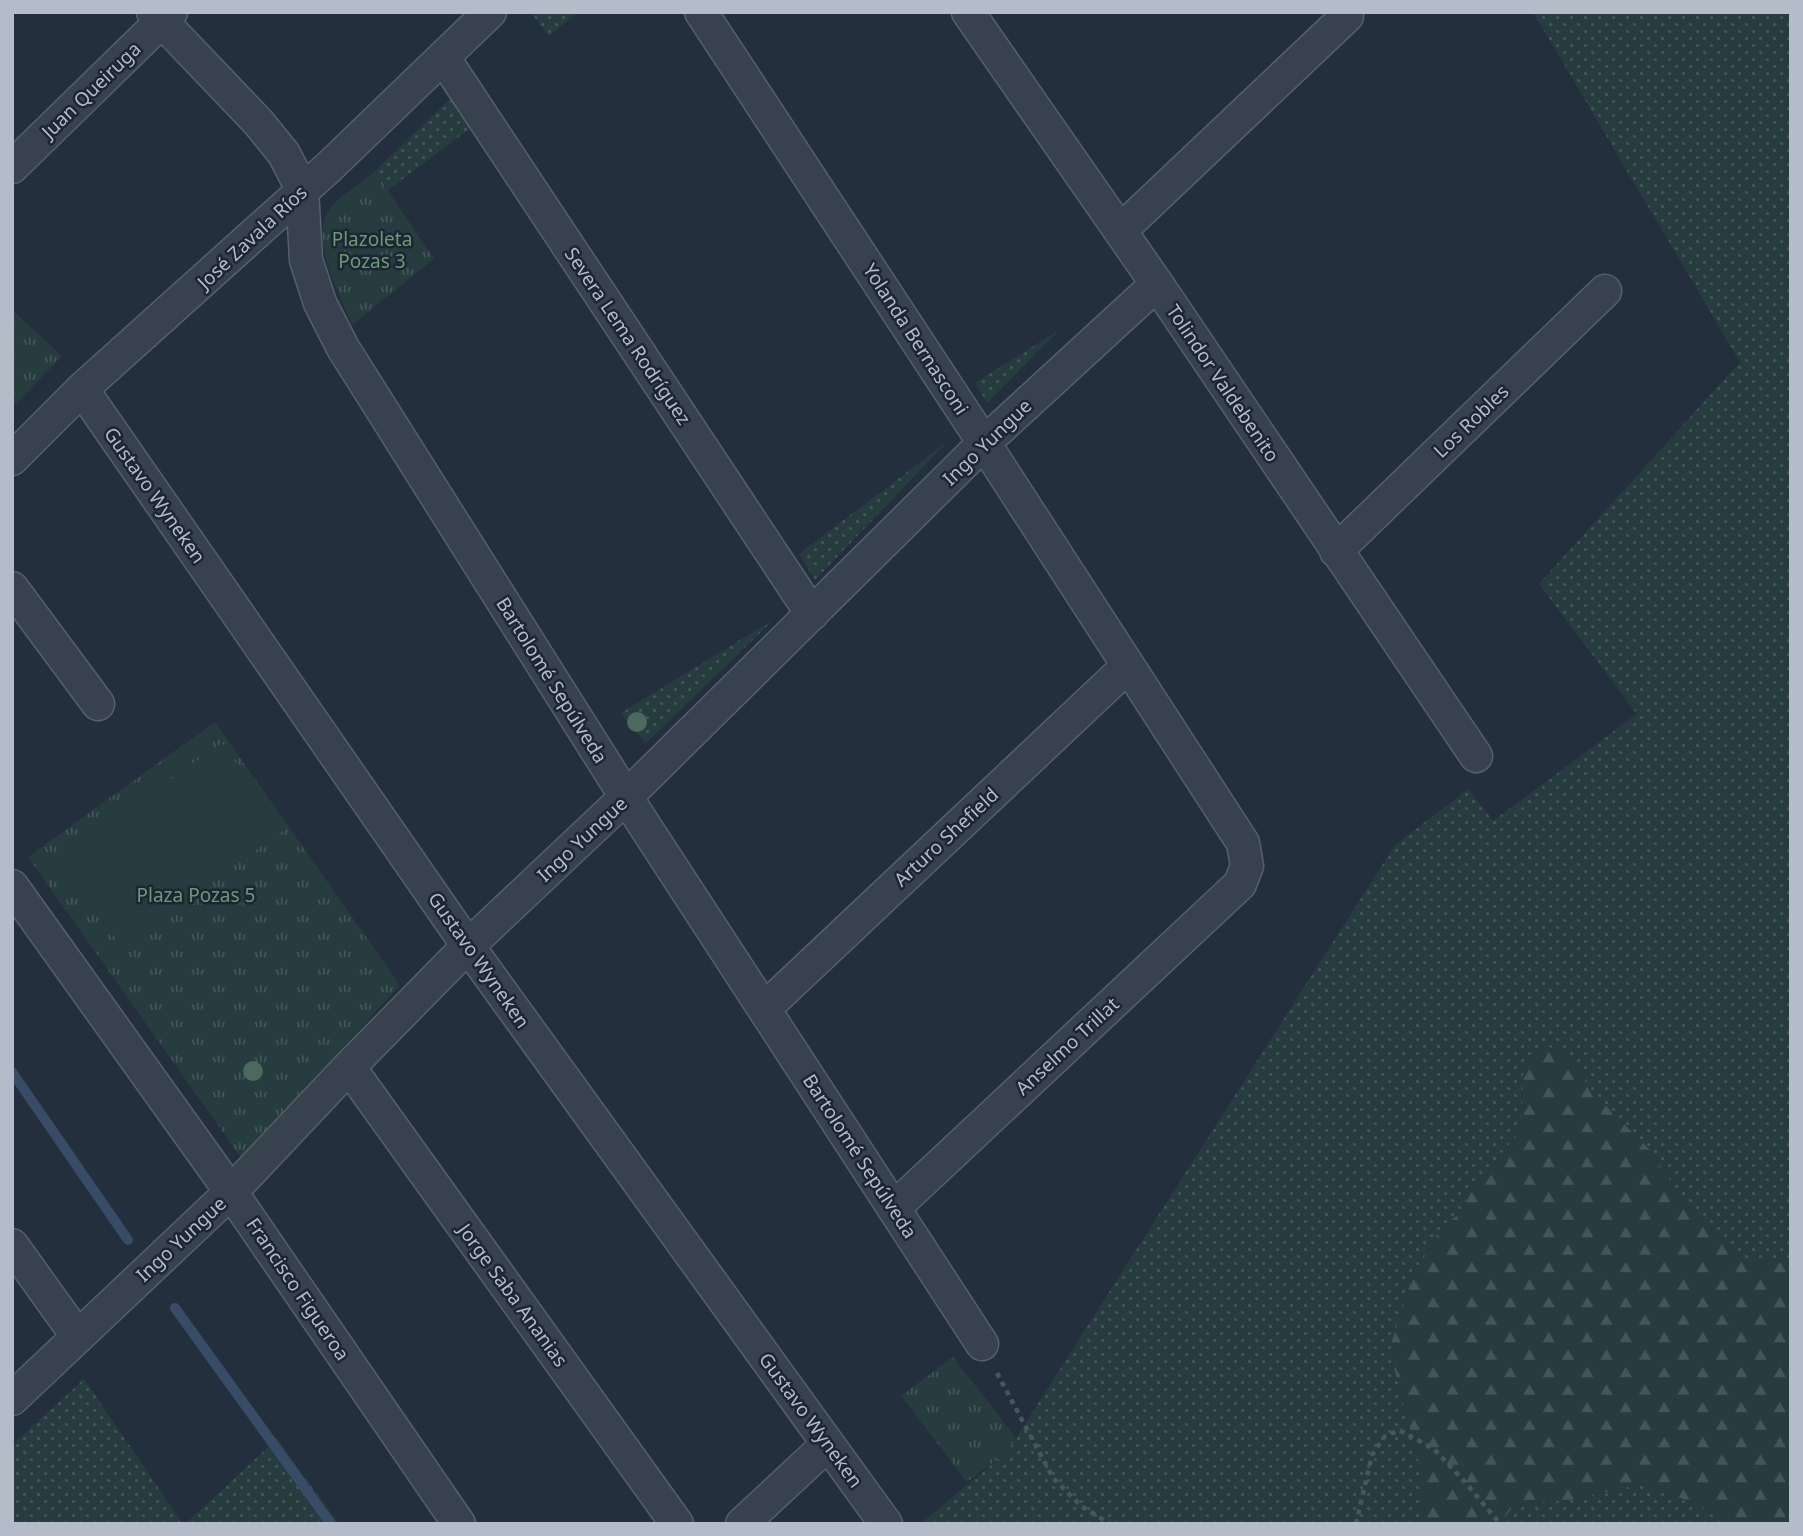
<svg xmlns="http://www.w3.org/2000/svg" width="1803" height="1536" viewBox="0 0 1803 1536" font-family="'Noto Sans',sans-serif">
	<defs>
		<pattern id="grass-dots" width="8" height="8" patternUnits="userSpaceOnUse" patternTransform="scale(1.75)"><rect width="8" height="8" fill="#263c3f"/><path d="M2 2h.1M6 6h.1" fill="none" stroke="#435659" stroke-width="1.8" stroke-linecap="round"/></pattern>
		<pattern id="forest-firs" width="22" height="20" patternUnits="userSpaceOnUse" patternTransform="scale(1.75)"><rect width="22" height="20" fill="#263c3f"/><path d="M5 1l3.5 6h-7zM16 11l3.5 6h-7z" fill="#435659"/></pattern>
		<pattern id="park-tufts" width="24" height="20" patternUnits="userSpaceOnUse" patternTransform="scale(1.75)"><rect width="24" height="20" fill="#263c3f"/><path d="M3 7l-1-3M5 7V3M7 7l1-3M15 17l-1-3M17 17v-4M19 17l1-3" fill="none" stroke="#435659"/></pattern>
	</defs>
	<rect width="100%" height="100%" fill="#242f3e"/>
	<!-- grass -->
	<path fill="url(#grass-dots)" d="M537,12h41l-29,24 -16,-21z
		M1533,12h258v1246l-45,5 -56,-53 -41,-61 -54,-54 -31,-43 -41,23 -1,54 -48,58 -16,28 -16,11 -31,55 -19,79 29,111v53h-501l87,-72 388,-607 73,-56 25,32 144,-107 -98,-130 201,-222z
		M460,98l17,25 -89,67 -13,-19 74,-71z
		M1059,330l-72,73 -12,-20z
		M948,441l-133,139 -16,-26z
		M773,620l-127,123 -25,-30z
		M84,1379l99,145h-171v-79z
		M277,1439l62,85h-154z
		M1641,1484l51,18 36,22h-227l13,-20 57,-4z"/>
	<!-- forest -->
	<path fill="url(#forest-firs)" d="M1545,1046l19,5 31,44 54,54 41,61 56,53 45,-5v266h-63l-36,-22 -51,-18 -70,16 -57,4 -13,20h-80v-53l-29,-111v-19l19,-60 31,-55 16,-11 16,-28 48,-58 1,-54 8,-18z"/>
	<!-- park -->
	<path fill="url(#park-tufts)" d="M375,171l59,88 -82,66c-12,-31 -46,-89 -20,-119 12,-13 29,-23 43,-35z
		M12,310l50,46 -50,52z
		M215,722l185,263 -158,174 -214,-302z
		M953,1357l63,81 -9,14 -40,30 -66,-86z"/>
	<!-- garden -->
	<path fill="#263c3f" d="M222,743l62,87 -163,116 -62,-88z"/>
	<g fill="none" stroke-linecap="round" stroke-linejoin="round">
		<!-- stream -->
		<path stroke="#394c67" stroke-width="10" d="M12,1072l116,168
			M175,1308l156,216"/>
		<defs>
			<path id="street" d="M153,12l106,111 25,31 18,35 4,71 14,43 23,45 283,449 356,547
				M701,12l283,431 259,400 4,23 -7,18 -346,324
				M968,12l189,272 319,472
				M443,57l369,557
				M12,167l159,-155
				M1120,231l227,-215
				M82,389l386,557 418,578
				M12,459l70,-70 247,-222 161,-155
				M1336,551l269,-260
				M12,588l86,116
				M12,886l219,306 228,332
				M764,1009l364,-343
				M349,1067l328,457
				M12,1245l66,92
				M12,1399l219,-207 118,-125 119,-121 158,-149 358,-354 173,-159
				M742,1524l86,-80"/>
		</defs>
		<!-- street casing -->
		<use href="#street" stroke="#565f6c" stroke-width="35"/>
		<!-- path -->
		<path stroke="#44595c" stroke-width="4.5" stroke-dasharray="5 5" stroke-linecap="butt" d="M997,1373l56,105 28,28 29,18
			M1356,1524l16,-69 12,-18 15,-7 35,19 31,33 35,42"/>
		<!-- street -->
		<use href="#street" stroke="#38414e" stroke-width="32"/>
	</g>
	<!-- trees -->
	<g fill="#4b6a5d">
		<circle cx="637" cy="722" r="10"/>
		<circle cx="253" cy="1071" r="10"/>
	</g>
	<g text-anchor="middle" dominant-baseline="central" stroke-width="5" stroke-linejoin="round" paint-order="stroke">
		<!-- street labels -->
		<g font-size="19" fill="#b4bcc9" stroke="#1d2633">
			<text transform="translate(91 90) rotate(-44)">Juan Queiruga</text>
			<text transform="translate(252 237) rotate(-43)">José Zavala Ríos</text>
			<text transform="translate(628 336) rotate(56)">Severa Lema Rodríguez</text>
			<text transform="translate(916 339) rotate(57)">Yolanda Bernasconi</text>
			<text transform="translate(1223 383) rotate(56)">Tolindor Valdebenito</text>
			<text transform="translate(1471 421) rotate(-44)">Los Robles</text>
			<text transform="translate(987 442) rotate(-44)">Ingo Yungue</text>
			<text transform="translate(155 495) rotate(55)">Gustavo Wyneken</text>
			<text transform="translate(552 680) rotate(58)">Bartolomé Sepúlveda</text>
			<text transform="translate(946 837) rotate(-43)">Arturo Shefield</text>
			<text transform="translate(582 839) rotate(-43)">Ingo Yungue</text>
			<text transform="translate(479 960) rotate(55)">Gustavo Wyneken</text>
			<text transform="translate(1067 1046) rotate(-43)">Anselmo Trillat</text>
			<text transform="translate(860 1156) rotate(57)">Bartolomé Sepúlveda</text>
			<text transform="translate(181 1239) rotate(-43)">Ingo Yungue</text>
			<text transform="translate(298 1289) rotate(56)">Francisco Figueroa</text>
			<text transform="translate(513 1295) rotate(54)">Jorge Saba Ananias</text>
			<text transform="translate(811 1420) rotate(54)">Gustavo Wyneken</text>
		</g>
		<!-- park labels -->
		<g font-size="19" fill="#6b9a76" stroke="#1d2633">
			<text x="372" y="239">Plazoleta<tspan x="372" dy="22">Pozas 3</tspan></text>
			<text x="196" y="895">Plaza Pozas 5</text>
		</g>
	</g>
	<!-- border -->
	<rect width="1803" height="1536" fill="none" stroke="#b4bcc9" stroke-width="28"/>
</svg>
